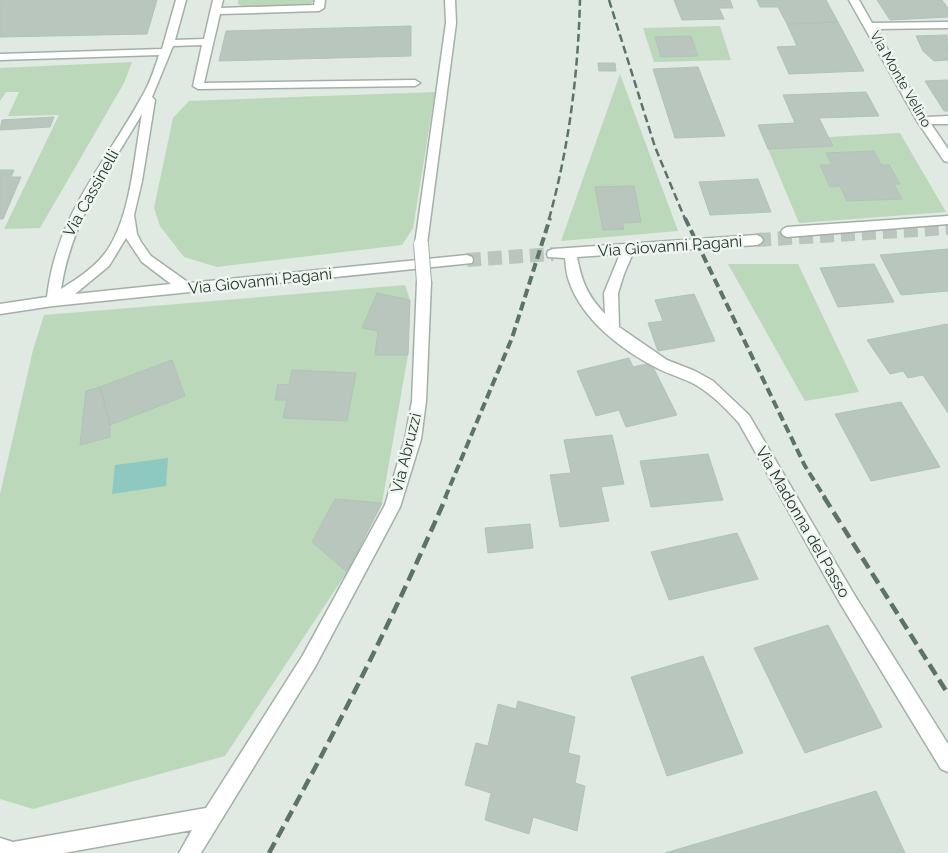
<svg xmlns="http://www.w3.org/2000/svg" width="948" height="853" viewBox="0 0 948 853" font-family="Raleway,sans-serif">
	<rect width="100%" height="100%" fill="#e0e9e2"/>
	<!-- green -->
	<path fill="#bbd8ba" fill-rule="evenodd" d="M238,0h77l-6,5 -64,2 -7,-3z
		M720,26l11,34 -77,2 -11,-34zM690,36l8,20 -36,1 -7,-20z
		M132,62l-8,21 -84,145 -36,1 55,-114 -51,1 11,-24h-13l-6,9v-33z
		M620,74l58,157 -117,10zM596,187h38l7,35 -19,1 2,6 -21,1z
		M435,92l-22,136 -11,17 -185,22 -33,-10 -24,-31 -6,-18 19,-90 16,-17z
		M900,133l46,79 -147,11 -31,-74 64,-3 -4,-9zM874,151l7,14h10l9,18 -6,1 8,15 -55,2 -7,-15 -10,1 -9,-22h11l-5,-12z
		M728,264h70l61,128 -54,9z
		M405,285l5,15 -2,55 -26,148 -35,69 -122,184 -192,53 -33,-10v-305l33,-144 11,-35z"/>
	<!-- water -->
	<path fill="#8dc9c1" d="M168,458l-2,28 -54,8 3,-29z"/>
	<!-- building -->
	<path fill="#b8c6bd" stroke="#b3c2b7" d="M0,0h157l-10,34 -147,3z
		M674,0h56l3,8h-14l5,11 -42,1z
		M757,0h69l12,22 -51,2 -9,-17h-18z
		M877,0h65l6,8v9l-58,3z
		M838,22l26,49 -75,3 -12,-27 20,-1 -10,-22z
		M411,26v30l-192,5 7,-30z
		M947,35l1,25 -14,1 -11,-10 -7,-15z
		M691,36l7,20 -37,1 -6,-20z
		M598,63h17l1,8h-17z
		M698,67l27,69 -50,2 -22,-69z
		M948,80v31h-4l-19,-30z
		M866,92l13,24 -60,2 14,28 -65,3 -10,-24 37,-2 -12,-28z
		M54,117l-4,10 -50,3 2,-10z
		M874,151l7,14h9l10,19h-6l8,15 -55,2 -7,-15 -10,1 -10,-22h12l-6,-12z
		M0,170h14l-3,7h10l-18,42h-3z
		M758,179l13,33 -61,3 -11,-33z
		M634,186l7,36 -19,1 2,6 -21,1 -8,-43z
		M948,249v42l-47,4 -21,-40z
		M874,264l20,38 -56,5 -18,-39z
		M377,293l33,7 -2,55h-33l3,-24 -16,-3z
		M694,294l21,47 -57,10 -10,-28 15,-2 -8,-21z
		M947,324l1,1v88l-25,-38 -15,3 -5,-7 -13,3 -23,-34z
		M629,358l4,9 18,-4 26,52 -51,12 -7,-17 -23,6 -19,-45z
		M172,360l13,36 -75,29 -10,-38z
		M292,370l64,3 -9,48 -64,-3 4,-18h-12l3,-16 11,1z
		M100,387l10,38v12l-30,8 6,-54z
		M901,402l39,65 -69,14 -36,-67z
		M612,435l12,49 -23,3 8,34 -49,6 -10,-52 21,-2 -7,-33z
		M708,454l15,46 -72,7 -11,-46z
		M335,499l47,4 -35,69 -35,-30z
		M530,524l3,24 -45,5 -3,-25z
		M737,533l21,46 -89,21 -18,-48z
		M828,625l54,102 -77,26 -51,-105z
		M703,656l40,97 -76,23 -36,-99z
		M518,701l57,16 -7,36 12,3 -5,27 10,3 -8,45 -44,-14 -4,17 -44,-14 6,-27 -26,-8 11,-42 12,3 10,-42 18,5z
		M876,791l29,62h-240z"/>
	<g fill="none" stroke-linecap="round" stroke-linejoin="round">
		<!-- minor-tunnel -->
		<path stroke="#bac5be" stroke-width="14" stroke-dasharray="14 7" stroke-linecap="butt" d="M757,240l191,-12
			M467,260l86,-6"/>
		<defs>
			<path id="minor" d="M176,0h10l-11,40 29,-1 9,-39h10l-2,8 93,-3 1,-5h10l-1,8 -5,3 -99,3 -16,69 211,-3 5,3 -5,3 -217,3 -5,-3 9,-41 -29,1 -21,51 3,3 -13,81 -8,34 3,19 4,8 10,14 38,27 278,-28 5,2 1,3 -1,3 -419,43 -53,8v-10l47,-7c10,-85 60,-135 98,-206 6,-11 10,-24 14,-36l-159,5v-6l162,-5zM142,114c-8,43 -11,103 -36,138 -12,16 -29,27 -45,37 10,-67 47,-118 81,-175zM126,238l16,24 29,22 -96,10 34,-28z
				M445,0h10l1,23 -29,221 -1,3h-10l-1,-3 31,-221z
				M849,0h10l13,23 76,-1v6l-72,1 50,88 22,-1v8h-17l17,25v13l-4,-1 -27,-40z
				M948,216v8l-161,13 -4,-2 -2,-3 2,-3 4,-2z
				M757,235l4,2 2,3 -2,3 -4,2 -124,8 -9,21 -6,19 1,34 48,33 28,11 18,10 36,34 103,176 96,153v28l-7,-3 -101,-166 -101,-180c-13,-14 -26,-28 -43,-38 -12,-7 -26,-10 -39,-17 -35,-18 -75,-48 -88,-87 -3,-8 -3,-16 -4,-23l-17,-1 -1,-3 1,-3 5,-2zM620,254l-16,39 1,21c-18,-19 -23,-32 -28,-57z
				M424,277l5,1 2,4 -5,119 -5,38 -21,68 -85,160 -114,186h-22l13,-23 -128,23h-64v-15l13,4 193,-34 97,-153 82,-150 20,-66 7,-38 5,-119 2,-4z"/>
		</defs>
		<!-- minor casing -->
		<use href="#minor" stroke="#a3b0a8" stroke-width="3"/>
		<!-- minor -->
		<use href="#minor" fill="#fff" fill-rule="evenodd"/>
		<!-- rail-far2 -->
		<path stroke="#5c7367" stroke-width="2.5" stroke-dasharray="8 4" stroke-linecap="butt" d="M609,0l46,147 30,72
			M549,219c20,-72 29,-144 31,-219"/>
		<!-- rail-far1 -->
		<path stroke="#5c7367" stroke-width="4" stroke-dasharray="9 4.5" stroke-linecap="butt" d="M685,218l120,248 20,32
			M445,498l67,-160 38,-120"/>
		<!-- rail -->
		<path stroke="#5c7367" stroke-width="4.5" stroke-dasharray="12 6" stroke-linecap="butt" d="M824,497l124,197
			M269,853c64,-116 124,-234 177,-356"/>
		<defs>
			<path id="minor-bridge" d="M421,244l3,38"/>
		</defs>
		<!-- minor-bridge casing -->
		<use href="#minor-bridge" stroke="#a3b0a8" stroke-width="16" stroke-linecap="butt"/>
		<!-- minor-bridge -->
		<use href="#minor-bridge" stroke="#fff" stroke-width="14"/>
	</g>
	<g text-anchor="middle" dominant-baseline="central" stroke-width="5" stroke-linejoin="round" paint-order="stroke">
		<!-- far-street labels -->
		<g font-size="14" fill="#22372c" stroke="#eff6f1">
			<text transform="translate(901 79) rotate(60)">Via Monte Velino</text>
		</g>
		<!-- street labels -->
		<g font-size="16" fill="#22372c" stroke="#eff6f1">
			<text transform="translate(91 193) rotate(-61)">Via Cassinelli</text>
			<text transform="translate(670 246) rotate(-4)">Via Giovanni Pagani</text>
			<text transform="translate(260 281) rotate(-6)">Via Giovanni Pagani</text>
			<text transform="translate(406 453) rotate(-76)">Via Abruzzi</text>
			<text transform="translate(803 522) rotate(60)">Via Madonna del Passo</text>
		</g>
	</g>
</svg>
